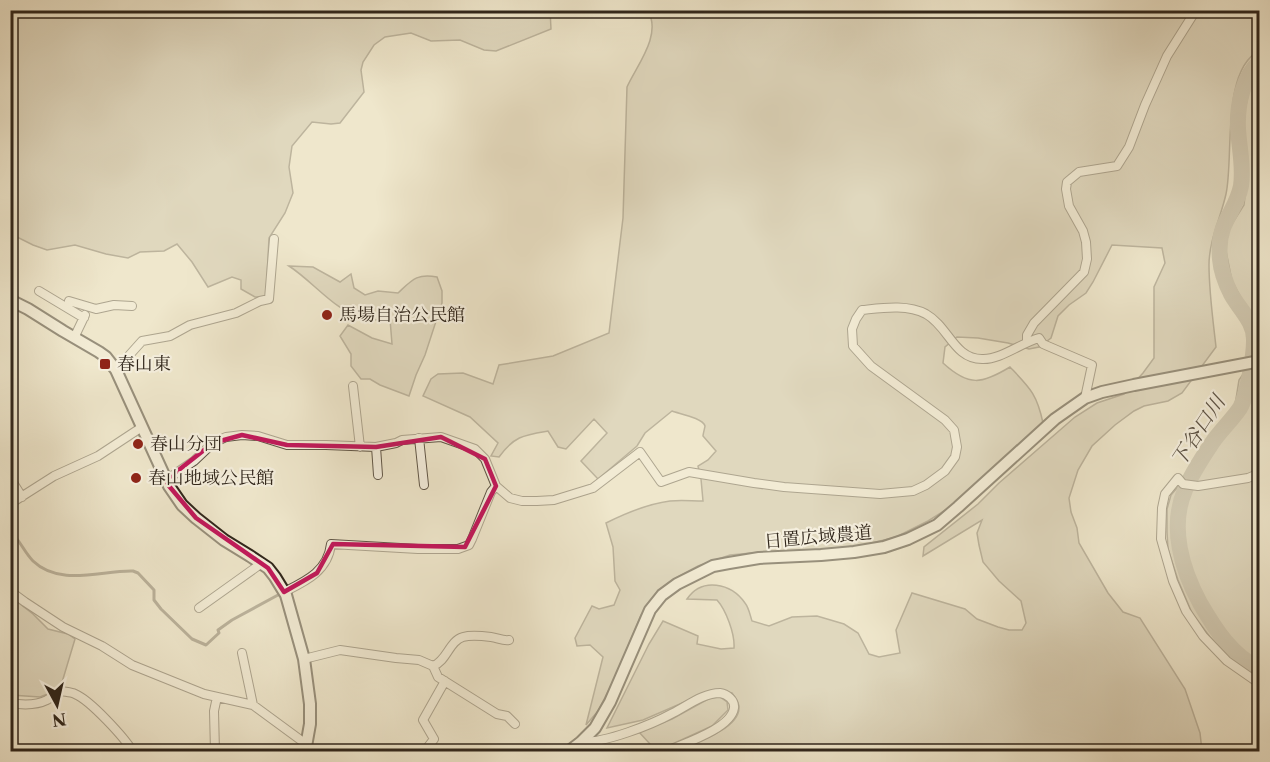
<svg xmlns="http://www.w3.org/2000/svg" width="1270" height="762" viewBox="0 0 1270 762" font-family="'Libre Caslon Text','Noto Serif JP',serif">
	<rect width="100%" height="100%" fill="#efe7cc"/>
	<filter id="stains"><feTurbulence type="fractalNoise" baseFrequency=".00333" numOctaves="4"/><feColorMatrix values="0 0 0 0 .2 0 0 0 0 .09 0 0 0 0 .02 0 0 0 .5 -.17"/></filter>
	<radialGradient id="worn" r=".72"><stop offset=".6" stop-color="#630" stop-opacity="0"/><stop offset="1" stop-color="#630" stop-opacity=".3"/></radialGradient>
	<!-- green -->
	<path fill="#cfc6ae" stroke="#807664" stroke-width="1.5" d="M550,10l1,19 -55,22 -12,-1 -24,-10 -29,1 -20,-8 -26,4 -11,8 -11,17 -2,8 3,22 -24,31 -9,1 -19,-2 -20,24 -3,21 4,26 -8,20 -16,25 -3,59h-11l-14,-8v-9l-9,-3 -24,10 -16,-25 -15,-18 -13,7 -24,1 -12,6 -22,-4 -31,-9 -28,5 -14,-5 -22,-11 -1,-223z
		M648,11h611v40c-38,19 -25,107 -33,143 -5,23 -17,46 -17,71 0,27 4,55 7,82l-34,46 -14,8 -24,5 -10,5 -19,14 -23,21 -14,24 -9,28 2,14 6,16 2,15 29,50 15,19 17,6 45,71 15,44 2,18h-528c17,-7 67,-21 65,-45 -1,-5 -4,-9 -7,-13l-8,-2 -12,-1 -69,30 -36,8 42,-84 14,-23 35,15 -1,8 24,5 13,-1c1,-14 -8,-38 -17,-48l-30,-1c15,-22 44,-16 58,4 4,5 5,12 7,18l17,5 23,-9 25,-1 27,8 14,9 11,21 10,3 21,-4 -4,-23 16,-37 53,16 12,10 21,8 11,3h13l4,-7 -5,-22 -22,-20 -16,-19 -4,-17 -2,-12 5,-13 -59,36 1,-9 54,-43 21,-21 76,-66 22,-14 27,-9 19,-21 11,-15v-71l11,-24 -3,-15 -50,-3 -19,37 -7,11 -17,12 -11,11 -7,22 -12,9 -10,2 -21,-6 -30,-5 -21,-1 -12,10 -2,16c26,24 39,21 67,4 20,21 27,27 33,56l-88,81 -27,17 -32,16 -32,8 -54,6 -48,1 -32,3 -32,11 -22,12 -19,14 -16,23 -28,67 -15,29 -12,14 17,-68 -13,-12 -13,1 -2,-8 17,-32 7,3 15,-4 6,-15 -5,-9 -2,-34 -7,-24c20,-10 41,-19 64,-22 11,-1 22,0 33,0l-2,-22 -3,-13 10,-6 8,-9 -13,-15c0,-2 2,-9 2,-10 -2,-8 -25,-12 -33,-15l-27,22 -8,13 -39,33 -17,-18 26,-28 -13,-14 -28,30 -8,-2 -10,-16c-24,4 -34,5 -49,26l-8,-1 7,-13 -28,-26 -47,-21 8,-17 7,-5 25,-1 30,11 6,-19 54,-9 56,-23 14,-115 4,-131c10,-22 35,-52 21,-76z
		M1259,69v609l-27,-18 -22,-23 -18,-24 -14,-33 -10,-31 -1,-17v-23l4,-14 18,-21 46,-69 4,-25 20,-29 -2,-24 -25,-46 -7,-35 5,-19 14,-22 3,-27 -3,-44v-20l5,-23 6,-15z
		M289,266l24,1 27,15 11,-8 3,14 11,7 13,-4 20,2c14,-13 19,-20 39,-16l5,14v12l-17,52 -9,20 -7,21 -29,-11 -10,-6h-9l-10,-13v-12l-11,-18 8,-11 24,13 20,6 -2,-25c-7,0 -16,2 -24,0 -31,-7 -51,-36 -77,-53z
		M11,597l22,17 15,15 20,5 7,5 -15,50 -20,8 -29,-2z
		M720,697l7,5 1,8 -16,16 -55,25 -22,1 15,-8 -11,-12 33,-13 38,-21z"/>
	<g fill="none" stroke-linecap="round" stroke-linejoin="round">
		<!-- stream -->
		<path stroke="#7c7261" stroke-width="3" d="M10,531c10,9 14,21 23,30 27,26 69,9 100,10l5,2 16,17v10l7,9 31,30 14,6 13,-12 -1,-3 14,-10 46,-25"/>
		<!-- river -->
		<path stroke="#aea590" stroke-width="16" d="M1260,61c-17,15 -23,44 -22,67 1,20 6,38 3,58 -3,16 -12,27 -18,42 -3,9 -4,22 -3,31 1,11 6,25 11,35 8,15 24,28 23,47 0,15 -7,55 -14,67 -8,12 -20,23 -28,35 -8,12 -22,34 -27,47 -16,37 -3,80 15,113 15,26 32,53 60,66"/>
		<defs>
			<path id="street" d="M39,291l45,27
				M69,301l27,8 18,-4 18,1
				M74,338l11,-23
				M1027,342v-7l7,-12 50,-51 3,-13 -1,-17 -3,-11 -14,-25 -3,-17 1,-7 12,-10 38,-6 12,-19 16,-42 22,-49 29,-46
				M116,370l26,-29 28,-5 20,-11 46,-12 24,-12 9,-2 5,-60
				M353,386l7,61
				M419,438l5,47
				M376,447l2,28
				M1260,473l-12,5 -50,8 -15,-2 -5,-6 -13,16 -3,14 -1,31 12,42 13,30 17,25 24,25 33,23
				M10,478l12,19
				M166,480l28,-19 19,-18 13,-6 16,-2 16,1 29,9h39l50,2 20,-4 6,-3 39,-3 34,12 10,10 11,27 14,12 12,3h15l17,-1 39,-12 47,-36 21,30 28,-10 65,11 30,4 96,7 33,-3 13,-6 19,-14 10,-14 2,-10 -3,-17 -9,-10 -74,-54 -18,-20 -1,-17 4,-10 6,-9c20,-2 45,-6 64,4 23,13 28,45 56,45 18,1 39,-16 57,-21l4,6 49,21 -7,33
				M10,504l44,-28 44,-20 44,-29
				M10,591l15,11 38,25 39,19 30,19 72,29 49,11 53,39
				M284,592c22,-11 44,-21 47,-48l87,5h40l11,-4 3,-6 19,-47 5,-6
				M199,608l63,-45
				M242,653l11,52
				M304,659l36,-9 56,8 23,2 14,6 5,11 59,37 10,2 8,8
				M433,666c14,-5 16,-25 30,-29 7,-2 20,-1 28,0 7,1 12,4 18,3
				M10,703c12,2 27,2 37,-3 5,-3 9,-6 14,-9 4,1 10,1 14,3 15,6 50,44 58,58
				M581,742c24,1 70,-17 92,-29 14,-7 30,-20 47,-20 7,1 15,7 14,15 -3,21 -52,36 -69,44
				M215,752l-1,-41 3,-14
				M424,752l10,-13 -11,-19 22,-39"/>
			<path id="secondary" d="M10,300l18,9 35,22 36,21 7,5 10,13 53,116 13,19 14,13 28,22 26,16 18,12 7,9 11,18 18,64 6,45v20l-5,28
				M568,752l13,-10 14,-14 15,-26 40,-92 12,-15 15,-11 36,-18 16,-3 30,-5 62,-3 33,-3 30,-5 24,-8 29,-14 21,-18 97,-88 30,-21 17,-6 32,-7 126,-24"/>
		</defs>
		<!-- street casing -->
		<use href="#street" stroke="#605647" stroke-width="10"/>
		<!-- secondary casing -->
		<use href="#secondary" stroke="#30261b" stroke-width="14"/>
		<!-- street -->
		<use href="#street" stroke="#f5efde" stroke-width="8"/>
		<!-- secondary -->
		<use href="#secondary" stroke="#f5efde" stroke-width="10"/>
	</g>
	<!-- marked area -->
	<path d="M0 0H1270V762H0ZM242,435l45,10 89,2 65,-10 44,22 11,27 -31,61 -132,-3 -16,29 -33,19 -16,-24 -72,-50 -27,-32 -3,-6 47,-37z" fill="#efe7cc" fill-opacity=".55" fill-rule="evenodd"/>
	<path fill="none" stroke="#c2185b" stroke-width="4.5" stroke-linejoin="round" d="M242,435l45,10 89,2 65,-10 44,22 11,27 -31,61 -132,-3 -16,29 -33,19 -16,-24 -72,-50 -27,-32 -3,-6 47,-37z"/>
	<!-- markers -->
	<g fill="#8f2418" stroke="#f5efde" stroke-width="2">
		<circle cx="327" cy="315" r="6"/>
		<rect x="99" y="358" width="12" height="12" rx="3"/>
		<circle cx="138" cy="444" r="6"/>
		<circle cx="136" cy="478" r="6"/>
	</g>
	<g text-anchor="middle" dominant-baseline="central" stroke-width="4.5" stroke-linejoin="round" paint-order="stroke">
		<!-- poi labels -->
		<g font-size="18" fill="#30261b" stroke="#f5efde" text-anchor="start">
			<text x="339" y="315">馬場自治公民館</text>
			<text x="117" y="364">春山東</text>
			<text x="150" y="444">春山分団</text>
			<text x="148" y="478">春山地域公民館</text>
		</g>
		<!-- street labels -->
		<g font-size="18" fill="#30261b" stroke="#f5efde">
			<text transform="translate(818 537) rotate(-5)">日置広域農道</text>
		</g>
		<!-- water labels -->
		<g font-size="20" font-style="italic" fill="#5c5244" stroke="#f5efde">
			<text transform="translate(1198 431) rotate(-57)">下谷口川</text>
		</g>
	</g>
	<!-- margin -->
	<rect width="1270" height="762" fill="none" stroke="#efe7cc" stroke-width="36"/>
	<rect x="12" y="12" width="1246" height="738" fill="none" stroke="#30261b" stroke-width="3"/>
	<rect x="18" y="18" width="1234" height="726" fill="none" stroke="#30261b" stroke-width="1.5"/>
	<!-- north arrow -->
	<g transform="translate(57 705) rotate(172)" stroke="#f5efde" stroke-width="4.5" paint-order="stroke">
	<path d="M0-4.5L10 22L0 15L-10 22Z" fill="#30261b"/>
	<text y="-9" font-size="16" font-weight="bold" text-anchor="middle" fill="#30261b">N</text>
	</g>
	<rect width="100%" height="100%" filter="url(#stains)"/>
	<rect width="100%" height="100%" fill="url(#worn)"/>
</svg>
